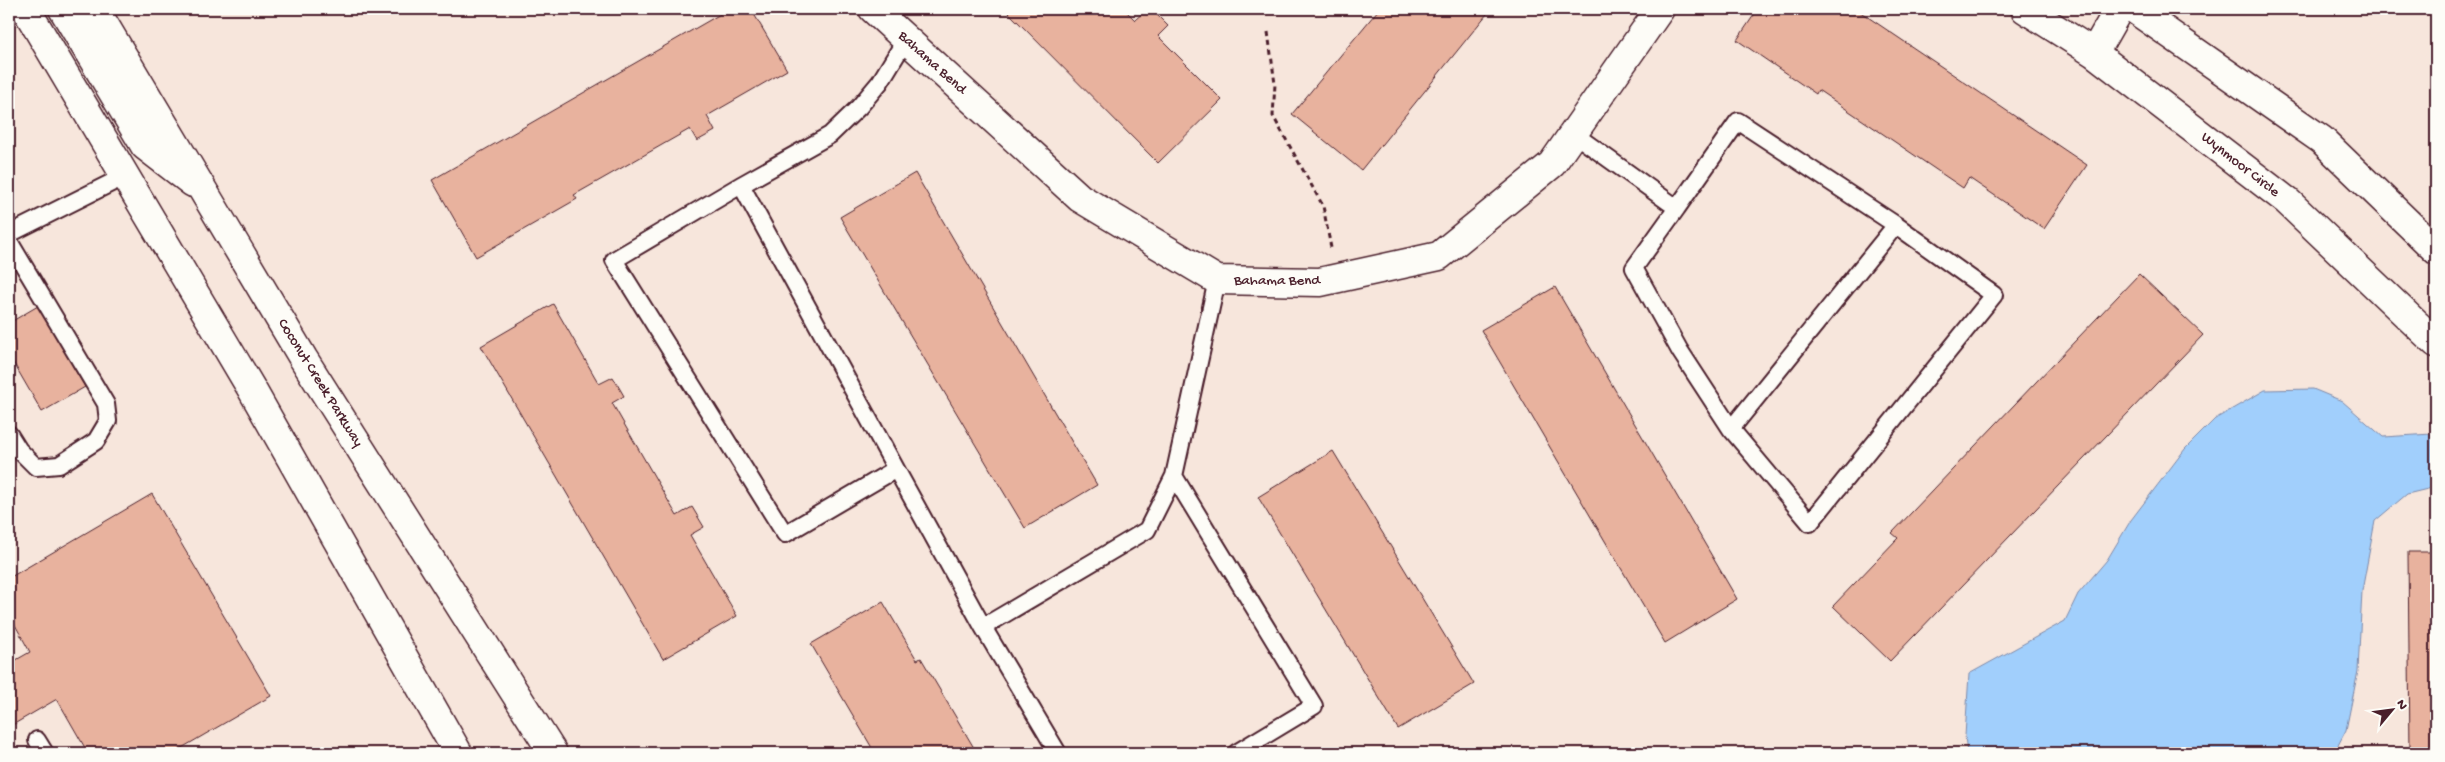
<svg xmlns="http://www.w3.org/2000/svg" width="2445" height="762" viewBox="0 0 2445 762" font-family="'Gochi Hand',sans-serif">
	<rect width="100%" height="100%" fill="#f7e6dc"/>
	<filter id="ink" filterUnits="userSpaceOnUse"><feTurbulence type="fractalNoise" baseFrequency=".02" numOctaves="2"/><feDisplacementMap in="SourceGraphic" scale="10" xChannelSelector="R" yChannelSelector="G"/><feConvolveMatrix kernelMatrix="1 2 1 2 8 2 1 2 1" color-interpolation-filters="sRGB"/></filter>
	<g filter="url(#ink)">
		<!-- water -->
		<path fill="#a1cffc" stroke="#7e89a8" d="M2313,389l29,12 41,36 49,-3 4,-3v56l-29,7 -32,27 -13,70 -4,80 -12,59 -12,23h-367l-2,-17 4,-62 96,-53 13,-27 29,-34 24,-40 54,-71 30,-30 50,-29z"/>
		<!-- building -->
		<path fill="#e8b29e" stroke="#4a1f2b" d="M729,9h22l36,61 -80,46 8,15 -18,10 -7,-12 -116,66 3,4 -101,58 -44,-77z
			M1005,9h119l11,11 12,-11h4l17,17 -10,10 64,64 -64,63z
			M1379,9h112l-130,161 -69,-56z
			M1758,9h98l231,156 -43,64 -75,-51 -6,10 -145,-98 -2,4 -79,-54z
			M915,173l182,312 -72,43 -185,-311z
			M2139,274l64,61 -313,326 -57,-55 65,-68 -6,-5z
			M1555,287l182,312 -72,44 -184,-313z
			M553,304l46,80 14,-7 11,19 -12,7 65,113 15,-9 12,20 -14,8 47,81 -74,43 -182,-313z
			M38,306l47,81 -43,25 -33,-57v-32z
			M1333,451l141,233 -76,45 -140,-232z
			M152,494l119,202 -98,57h-85l-31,-54 -48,28v-63l21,-12 -21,-38v-36z
			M2408,552h28v201h-26z
			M883,602l34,58 4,-2 56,95h-102l-64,-109z"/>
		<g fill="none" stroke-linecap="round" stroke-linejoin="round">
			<defs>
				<path id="service" d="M1574,134l103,74 -43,60 46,83 51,78 79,94 184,-228 -98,-70 -158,-104 -61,87
					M741,185l155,284 -111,65 -171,-274 127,-75 89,-50 29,-28 21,-25 26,-43
					M9,234l116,-58
					M9,241l97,163 2,17 -12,20 -37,24 -23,2 -17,-17 -10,-16
					M1731,429l165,-204
					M896,469l87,158 164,-97 27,-54 43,-196
					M1174,476l140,230 -78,47
					M983,627l75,126
					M37,740l8,13"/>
				<path id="minor" d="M873,9l207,189 137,82 103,2 119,-26 113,-92 108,-155
					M2025,9l69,44 193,148 149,142
					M2134,9l188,131 114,110
					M2094,53l25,-44"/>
				<path id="secondary" d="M26,9l225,379 207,365
					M63,9l82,137 48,37
					M95,9l208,349 250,395"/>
			</defs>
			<!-- service casing -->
			<use href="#service" stroke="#4a1f2b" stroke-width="20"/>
			<!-- minor casing -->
			<use href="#minor" stroke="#4a1f2b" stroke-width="31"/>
			<!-- secondary casing -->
			<use href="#secondary" stroke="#4a1f2b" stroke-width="31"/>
			<!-- path -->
			<path stroke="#4a1f2b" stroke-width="3" stroke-dasharray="5 4" stroke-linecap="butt" d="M1268,32l7,52 -2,32 50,90 8,42"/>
			<!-- service -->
			<use href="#service" stroke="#fdfcf7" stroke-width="16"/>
			<!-- minor -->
			<use href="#minor" stroke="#fdfcf7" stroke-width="28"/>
			<!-- secondary -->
			<use href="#secondary" stroke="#fdfcf7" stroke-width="28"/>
		</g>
	</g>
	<g text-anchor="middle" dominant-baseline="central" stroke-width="4" stroke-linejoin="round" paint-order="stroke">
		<!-- street labels -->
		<g font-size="15" fill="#4a1f2b" stroke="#fdfcf7">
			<text transform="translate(932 63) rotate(42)">Bahama Bend</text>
			<text transform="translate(2240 165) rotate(38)">Wynmoor Circle</text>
			<text x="1277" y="281">Bahama Bend</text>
			<text transform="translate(320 383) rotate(58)">Coconut Creek Parkway</text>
		</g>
	</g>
	<!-- margin -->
	<rect width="2445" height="762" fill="none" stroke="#fdfcf7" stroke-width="30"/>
	<rect x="15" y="15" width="2415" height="732" fill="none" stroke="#4a1f2b" stroke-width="2" filter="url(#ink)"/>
	<!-- north arrow -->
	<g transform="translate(2392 710) rotate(61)" stroke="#fdfcf7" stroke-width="4" paint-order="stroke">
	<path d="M0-4L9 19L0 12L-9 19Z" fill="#4a1f2b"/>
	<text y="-8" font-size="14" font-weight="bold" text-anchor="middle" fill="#4a1f2b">N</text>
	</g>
</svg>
